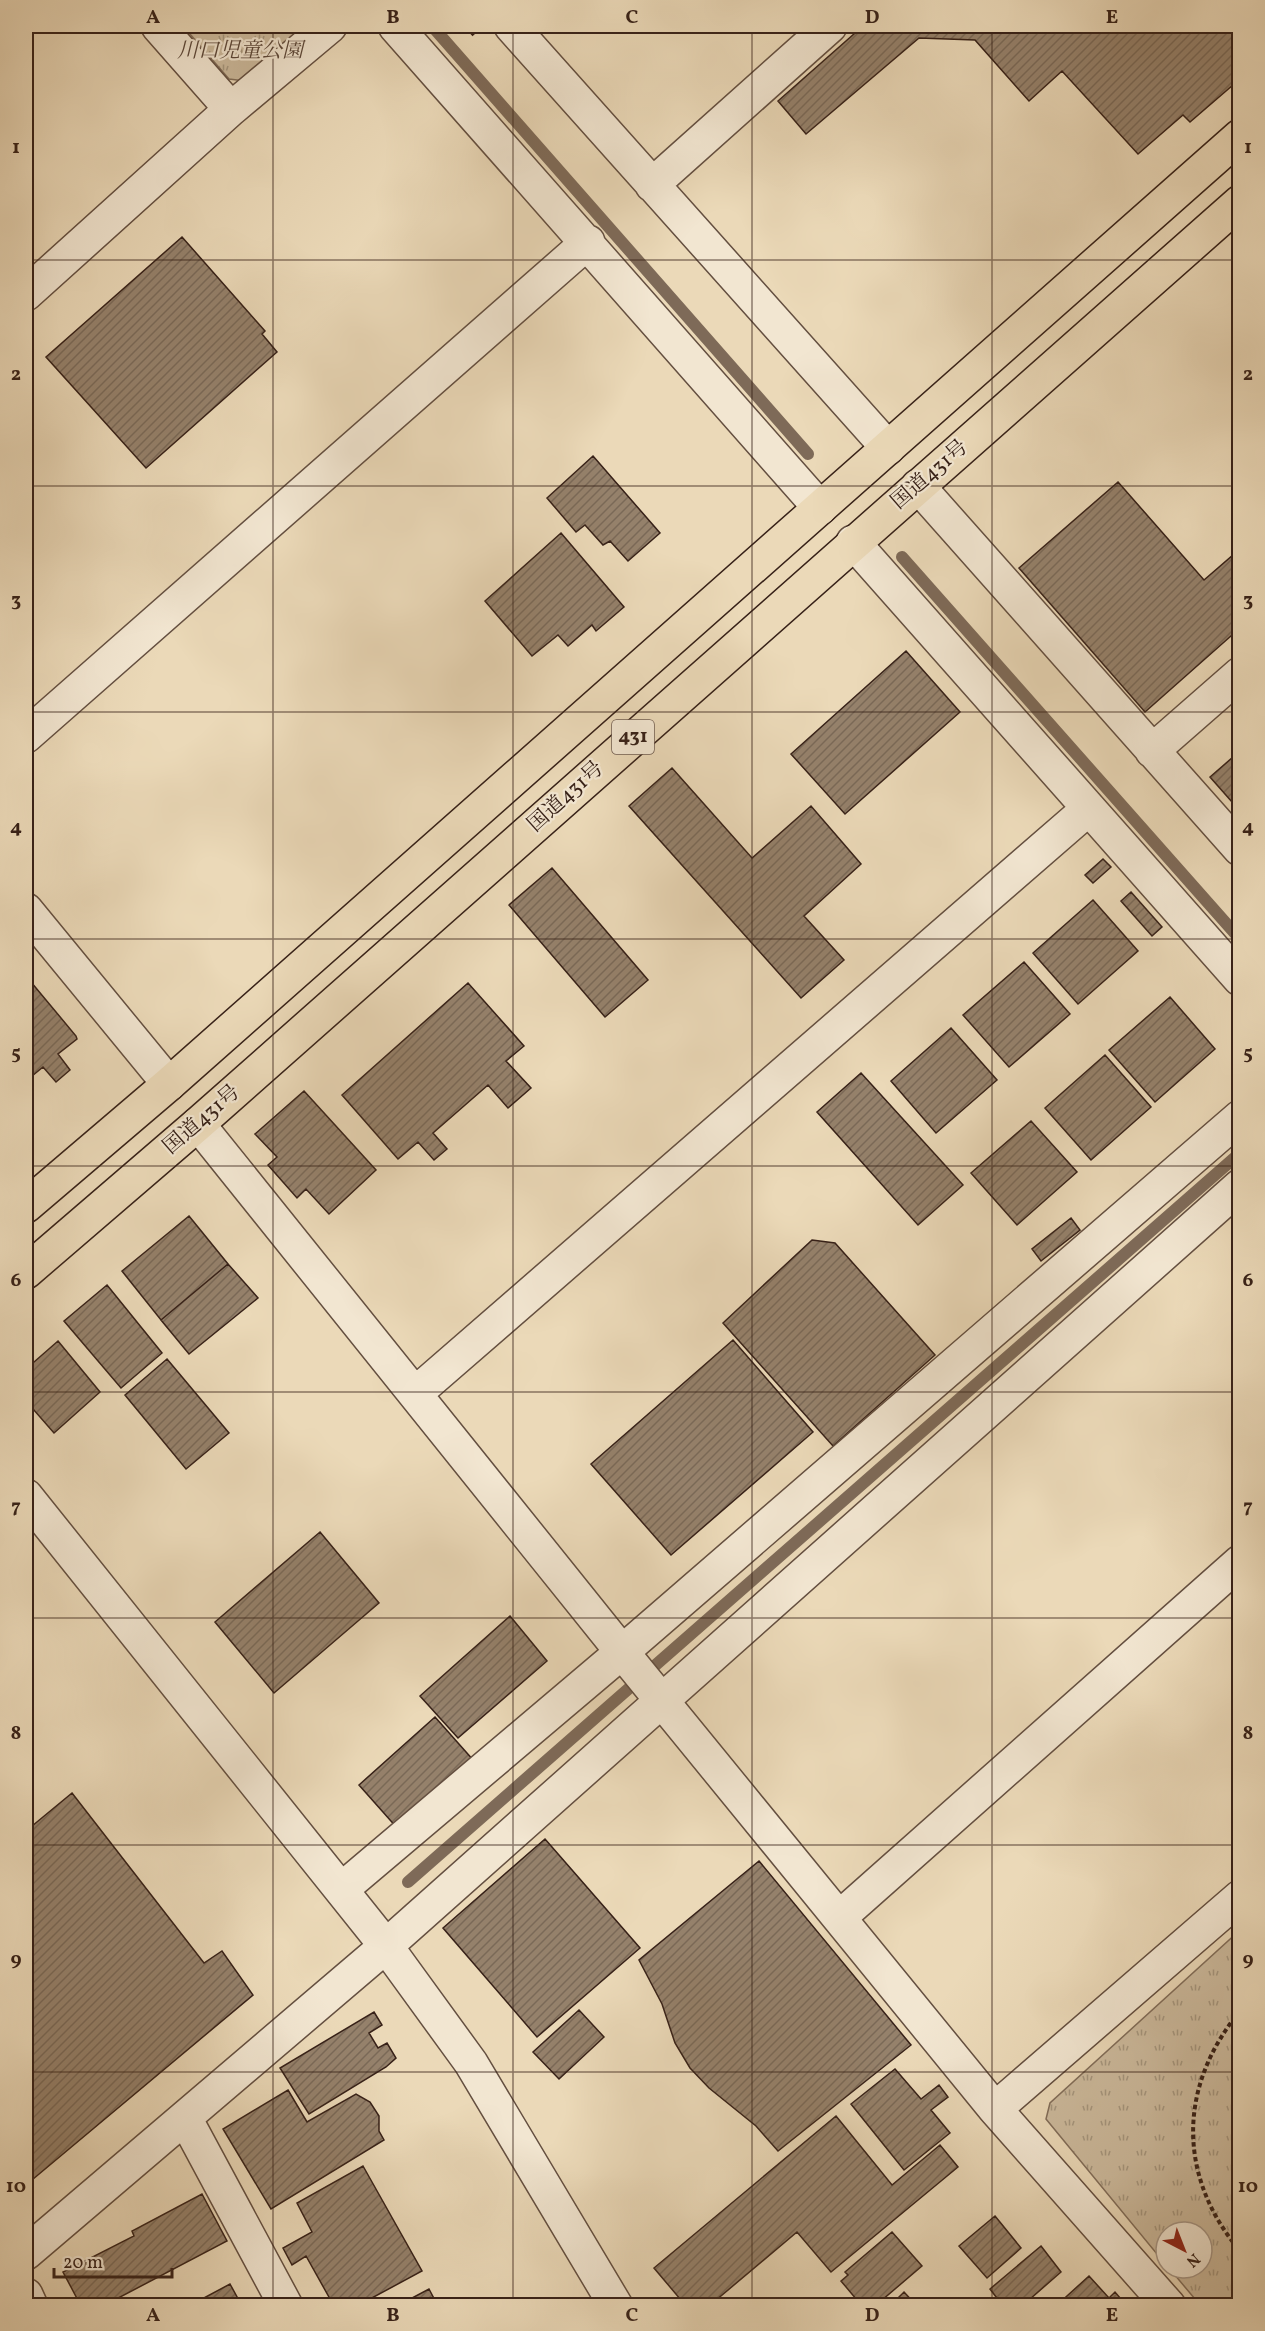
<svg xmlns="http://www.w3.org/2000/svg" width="1265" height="2331" viewBox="0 0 1265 2331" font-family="Vollkorn,'Noto Serif JP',serif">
	<defs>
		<pattern id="park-tufts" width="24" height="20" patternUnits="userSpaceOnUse" patternTransform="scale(1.5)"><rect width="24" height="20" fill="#ccba9d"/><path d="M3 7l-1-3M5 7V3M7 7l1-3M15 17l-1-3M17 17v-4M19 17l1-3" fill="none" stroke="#a6977f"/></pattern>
		<pattern id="building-hatch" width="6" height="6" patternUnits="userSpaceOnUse" patternTransform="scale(1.5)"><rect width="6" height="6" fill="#95816b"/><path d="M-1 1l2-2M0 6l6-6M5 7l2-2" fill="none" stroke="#7a6957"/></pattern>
	</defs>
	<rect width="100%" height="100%" fill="#ebd9b8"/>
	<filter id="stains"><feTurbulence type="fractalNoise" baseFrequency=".00333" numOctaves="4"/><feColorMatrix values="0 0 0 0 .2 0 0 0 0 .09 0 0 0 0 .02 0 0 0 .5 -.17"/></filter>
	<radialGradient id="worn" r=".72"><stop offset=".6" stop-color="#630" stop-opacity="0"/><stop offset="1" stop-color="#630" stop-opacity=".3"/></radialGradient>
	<!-- park -->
	<path fill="url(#park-tufts)" stroke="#826e5a" stroke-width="1.5" d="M183,26h125l-63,55 -16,-2z
		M1239,1931v374h-39l-31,-37h33v-36h-36v33l-120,-146 4,-16z"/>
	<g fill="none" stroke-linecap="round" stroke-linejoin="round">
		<!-- stream -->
		<path stroke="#7e6a58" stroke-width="12" d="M432,26l376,428
			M902,557l338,382
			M408,1882l832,-729"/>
	</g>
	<!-- building -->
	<path fill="url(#building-hatch)" stroke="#372118" stroke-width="1.5" d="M863,26h377v53l-50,43 -7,-7 -45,39 -76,-83 -33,30 -54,-61 -56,-2 -113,96 -28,-33z
		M182,237l83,94 -3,3 15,18 -131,116 -100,-111z
		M593,456l67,77 -32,28 -18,-20 -7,4 -18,-20 -9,7 -29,-34z
		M1118,482l86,98 36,-31v79l-95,84 -126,-144z
		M561,533l63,74 -28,24 -4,-6 -24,21 -10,-11 -26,21 -47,-55z
		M906,651l54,61 -115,102 -54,-60z
		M1240,751v60l-30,-34z
		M672,768l80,90 59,-52 50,58 -57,52 40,44 -43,38 -172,-192z
		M1103,859l8,8 -18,16 -8,-8z
		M552,868l96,112 -43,37 -96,-112z
		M1131,892l31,35 -10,9 -31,-35z
		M1093,900l45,51 -60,53 -45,-51z
		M1024,962l46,52 -61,53 -46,-52z
		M26,976l50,60 1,3 -19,15 12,16 -14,12 -13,-15 -17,14z
		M468,983l56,63 -18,15 25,27 -23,20 -20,-23 -55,48 14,16 -13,11 -16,-18 -20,17 -56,-64z
		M1170,997l45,52 -60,53 -46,-52z
		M951,1028l46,52 -61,53 -45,-52z
		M1105,1055l46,52 -60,53 -46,-52z
		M861,1073l102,112 -45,40 -101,-113z
		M304,1091l72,79 -47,44 -23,-25 -9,9 -29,-33 9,-8 -22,-23z
		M1031,1121l46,51 -60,53 -46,-52z
		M189,1216l39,48 -67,56 -39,-49z
		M1071,1218l9,12 -39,31 -9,-12z
		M812,1240l23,3 100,112 -102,91 -110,-123z
		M228,1264l30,34 -69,56 -28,-34z
		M107,1285l55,68 -41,35 -57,-67z
		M733,1340l80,92 -142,123 -80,-91z
		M58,1341l42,51 -46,41 -28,-32v-32z
		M167,1359l62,74 -43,36 -61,-74z
		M320,1532l59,71 -105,90 -59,-71z
		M510,1616l37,45 -89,77 -38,-42z
		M435,1717l39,44 -76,68 -39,-44z
		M72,1793l132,170 18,-12 31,44 -227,190v-354z
		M545,1839l95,109 -103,89 -94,-109z
		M759,1861l152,184 -133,106 -22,-25 -47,-38 -19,-20 -15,-25 -13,-39 -23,-44z
		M579,2010l25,27 -45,42 -26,-27z
		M374,2012l8,13 -13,8 9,15 9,-5 9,15 -10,9 -77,47 -29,-46z
		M895,2069l26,30 18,-14 9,12 -17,13 19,23 -46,37 -53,-66z
		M288,2090l19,32 49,-28 14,8 9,14v15l5,9 -113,69 -48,-80z
		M836,2116l56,69 48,-40 18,22 -127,105 -34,-40 -88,74h-23l-32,-38z
		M363,2166l59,105 -65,35h-23l-28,-50 -14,9 -9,-17 29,-16 -15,-29z
		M202,2194l25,47 -124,65h-22l-18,-34 71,-36 -2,-5z
		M995,2216l26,32 -34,30 -28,-32z
		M892,2232l30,34 -47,40h-13l-21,-25 7,-6 -3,-3z
		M1041,2246l20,26 -39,34h-19l-13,-17z
		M1089,2276l20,22 6,-6 12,14h-71z
		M230,2284l12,22h-53z
		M429,2289l9,17h-41z
		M904,2292l13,14h-27z"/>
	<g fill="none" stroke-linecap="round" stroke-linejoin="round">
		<defs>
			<path id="minor" d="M158,26l73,83
				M395,26l425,482
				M511,26l377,422
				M652,185l178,-159
				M26,294l205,-185 99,-83
				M918,486l322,363
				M853,542l387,437
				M26,736l562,-494
				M1152,751l88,-77
				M26,910l143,174
				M198,1124l424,528 373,457 174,197
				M416,1393l671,-583
				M342,1889l280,-237 618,-535
				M840,1917l400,-355
				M995,2109l245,-212
				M185,2118l101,188
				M26,2253l360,-307 854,-760
				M26,2295l5,11"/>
			<path id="tertiary" d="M26,1496l360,450 85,117 145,243"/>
			<path id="trunk" d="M26,1206l143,-122 1071,-948
				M26,1272l172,-148 1042,-922"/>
		</defs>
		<!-- minor casing -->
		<use href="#minor" stroke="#644f40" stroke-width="36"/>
		<!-- tertiary casing -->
		<use href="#tertiary" stroke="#644f40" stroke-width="36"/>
		<!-- trunk casing -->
		<use href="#trunk" stroke="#372118" stroke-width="36"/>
		<!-- path -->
		<path stroke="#372118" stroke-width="4" stroke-dasharray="4.5 3" stroke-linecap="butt" d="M466,26l9,10
			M1233,887l7,6
			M1240,2011c-62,75 -63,165 0,240"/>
		<!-- minor -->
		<use href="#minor" stroke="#f2e6d1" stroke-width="33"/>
		<!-- tertiary -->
		<use href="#tertiary" stroke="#f2e6d1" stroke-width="33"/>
		<!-- trunk -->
		<use href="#trunk" stroke="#ebd9b8" stroke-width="33"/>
	</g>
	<!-- grid -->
	<path fill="none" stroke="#372118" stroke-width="1.5" stroke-opacity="0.55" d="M273,26v2280M513,26v2280M752,26v2280M992,26v2280M26,260h1214M26,486h1214M26,712h1214M26,939h1214M26,1166h1214M26,1392h1214M26,1618h1214M26,1845h1214M26,2072h1214"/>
	<g text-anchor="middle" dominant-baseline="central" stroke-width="4.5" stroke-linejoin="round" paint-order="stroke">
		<!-- shield labels -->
		<rect fill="#f2e6d1" stroke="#6f5c50" stroke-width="1.5" x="612" y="720" width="42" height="34" rx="4.5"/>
		<g font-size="20" font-weight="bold" fill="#372118">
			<text x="633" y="737">431</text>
		</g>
		<!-- park labels -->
		<g font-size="21" font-style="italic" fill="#5c4739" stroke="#f2e6d1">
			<text x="240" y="51">川口児童公園</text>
		</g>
		<!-- street labels -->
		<g font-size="21" fill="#372118" stroke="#f2e6d1">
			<text transform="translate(930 475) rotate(-41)">国道431号</text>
			<text transform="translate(566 797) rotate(-42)">国道431号</text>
			<text transform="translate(202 1120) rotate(-41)">国道431号</text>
		</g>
	</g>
	<!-- margin -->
	<rect width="1265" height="2331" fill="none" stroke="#ebd9b8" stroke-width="66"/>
	<!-- north arrow -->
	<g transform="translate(1184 2250) rotate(138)"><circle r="28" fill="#f2e6d1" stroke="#a79787" stroke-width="1.5"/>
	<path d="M0-4.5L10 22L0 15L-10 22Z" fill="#8f2418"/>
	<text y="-9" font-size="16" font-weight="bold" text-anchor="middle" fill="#372118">N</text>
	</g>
	<!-- scale -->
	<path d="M54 2268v9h118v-9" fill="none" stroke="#372118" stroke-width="3"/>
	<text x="63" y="2268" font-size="18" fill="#372118" stroke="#f2e6d1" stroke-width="4.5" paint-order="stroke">20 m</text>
	<rect x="33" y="33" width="1199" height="2265" fill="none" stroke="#372118" stroke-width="2"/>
	<g font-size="20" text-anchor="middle" font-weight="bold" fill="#372118">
		<text x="153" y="23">A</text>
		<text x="393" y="23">B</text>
		<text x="632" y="23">C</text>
		<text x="872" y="23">D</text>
		<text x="1112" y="23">E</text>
		<text x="16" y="153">1</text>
		<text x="1248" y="153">1</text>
		<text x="16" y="380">2</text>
		<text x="1248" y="380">2</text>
		<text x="16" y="606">3</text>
		<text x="1248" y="606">3</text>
		<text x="16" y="833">4</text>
		<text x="1248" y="833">4</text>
		<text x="16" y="1059">5</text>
		<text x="1248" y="1059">5</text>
		<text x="16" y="1286">6</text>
		<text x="1248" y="1286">6</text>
		<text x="16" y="1512">7</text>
		<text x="1248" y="1512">7</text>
		<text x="16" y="1739">8</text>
		<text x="1248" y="1739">8</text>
		<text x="16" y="1965">9</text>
		<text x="1248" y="1965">9</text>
		<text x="16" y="2192">10</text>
		<text x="1248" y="2192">10</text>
		<text x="153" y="2321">A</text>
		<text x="393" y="2321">B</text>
		<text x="632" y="2321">C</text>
		<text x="872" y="2321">D</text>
		<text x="1112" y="2321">E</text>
	</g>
	<rect width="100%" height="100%" filter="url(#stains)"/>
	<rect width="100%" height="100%" fill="url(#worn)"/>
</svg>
